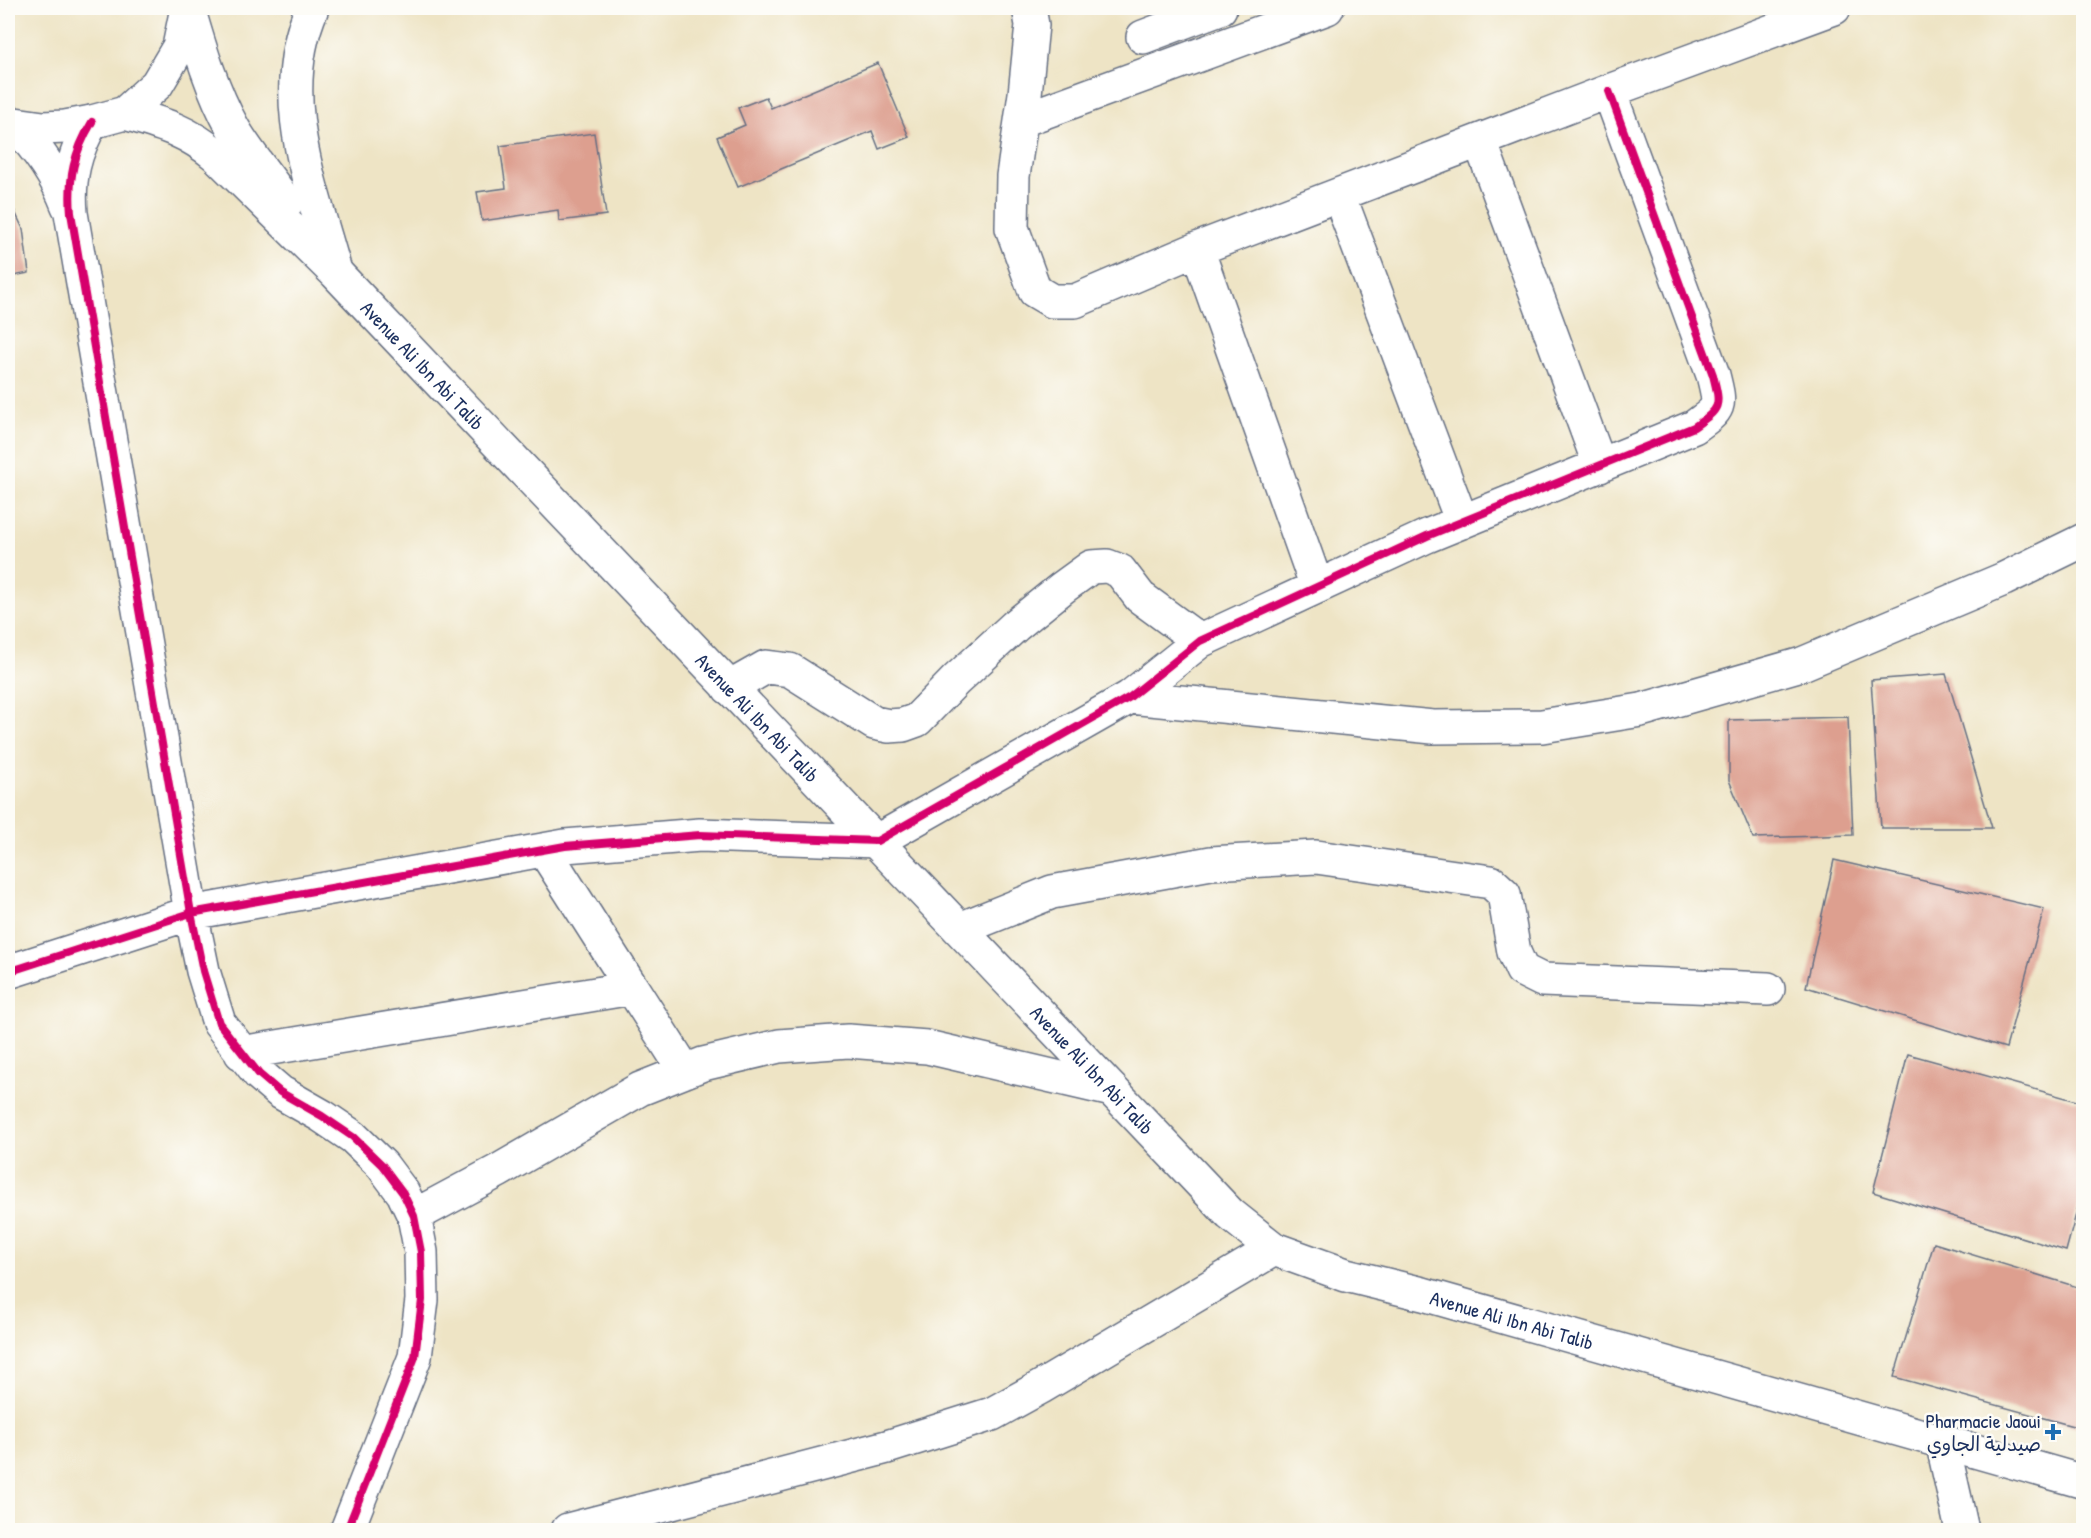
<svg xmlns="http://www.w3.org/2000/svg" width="2091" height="1538" viewBox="0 0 2091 1538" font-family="'Patrick Hand','Playpen Sans Arabic',sans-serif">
	<rect width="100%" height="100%" fill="#fdfcf7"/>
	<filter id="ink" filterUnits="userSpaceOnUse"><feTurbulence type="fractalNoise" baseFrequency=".0167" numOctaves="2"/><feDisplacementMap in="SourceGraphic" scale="12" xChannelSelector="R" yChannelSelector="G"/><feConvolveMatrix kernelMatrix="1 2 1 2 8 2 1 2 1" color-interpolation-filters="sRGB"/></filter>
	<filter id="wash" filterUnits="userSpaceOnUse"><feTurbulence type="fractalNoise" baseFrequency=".008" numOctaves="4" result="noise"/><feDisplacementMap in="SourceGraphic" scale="24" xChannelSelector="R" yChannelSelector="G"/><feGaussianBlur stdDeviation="1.35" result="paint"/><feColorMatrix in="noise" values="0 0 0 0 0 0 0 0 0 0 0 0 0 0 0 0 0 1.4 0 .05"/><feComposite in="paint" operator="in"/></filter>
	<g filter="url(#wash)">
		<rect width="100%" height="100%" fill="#eee4c5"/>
		<g id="blocks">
			<!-- building -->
			<path fill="#dd9f8f" d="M878,63l31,74 -30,12 -7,-18 -134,56 -21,-50 28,-12 -7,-17 28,-11 5,11z
				M594,133l12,82 -47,6 -1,-11 -76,11 -5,-29 29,-4 -6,-42z
				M8,197l15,32 6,44 -21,4z
				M1946,674l46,154h-111l-10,-148z
				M1848,717l5,118 -100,3 -24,-58v-60z
				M1834,860l210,49 -38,139 -200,-61z
				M1908,1054l176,49v82l-18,66 -193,-59z
				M1934,1243l150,46v140l-190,-52z"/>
		</g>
	</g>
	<g filter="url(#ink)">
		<use href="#blocks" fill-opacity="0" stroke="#656e82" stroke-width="1.5"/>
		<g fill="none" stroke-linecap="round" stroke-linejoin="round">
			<defs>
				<path id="minor" d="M1029,8l3,17 -7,69 -12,82 -1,52 23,63 17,10h23l122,-52 412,-158 225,-83
					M1143,37l77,-29
					M1022,120l305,-112
					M92,122c-18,30 -24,57 -21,91l120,700 12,58 16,52 40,51 21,18 42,24 31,21 29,28 21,28 11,23 7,36 1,48 -7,57 -68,173
					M15,125c23,24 41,49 53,81
					M1480,141l120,325
					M1339,195l123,327
					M1197,249l120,338
					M729,688l37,-21 24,3 84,53 15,3 14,-1 14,-5 39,-40 59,-54 47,-38 29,-21 16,-1 13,5 20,26 60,44
					M1130,697l303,30 109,-1 99,-16 161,-46 202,-85 80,-39
					M960,929l92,-37 159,-29 105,-6 175,25 13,12 10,58 8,18 20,10 226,9
					M8,972l183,-59 374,-67 135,-11 177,6 253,-144 70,-56 227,-105 267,-109c27,-19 27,-20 19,-52l-104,-284
					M632,988l53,83
					M241,1053l391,-65 -88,-138
					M414,1216l84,-45 142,-82 63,-25 76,-18 69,-5 79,6 185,43
					M1942,1441l20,89
					M568,1530l319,-83 105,-33 49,-27 233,-138"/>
				<g id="major">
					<path d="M188,8c12,41 24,82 45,120 15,26 36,50 53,75"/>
					<path d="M312,8c-38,88 -1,176 23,263"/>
					<path id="s1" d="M125,113c37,11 61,17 91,42l120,118 894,941 44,35 72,26 77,19 661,188"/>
					<path d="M8,123l35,5 22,-1 27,-5 33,-9 32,-29 22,-37 8,-39"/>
				</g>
			</defs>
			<!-- minor casing -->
			<use href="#minor" stroke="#656e82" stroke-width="36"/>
			<!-- major casing -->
			<use href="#major" stroke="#656e82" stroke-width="36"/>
			<!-- minor -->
			<use href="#minor" stroke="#fff" stroke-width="33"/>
			<!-- major -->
			<use href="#major" stroke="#fff" stroke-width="33"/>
			<defs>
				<path id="cycleway" d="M92,122c-18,30 -24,57 -21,91l120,700 12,58 16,52 40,51 21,18 42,24 31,21 29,28 21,28 11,23 7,36 1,48 -7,57 -68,173
					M8,972l183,-59 374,-67 135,-11 177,6 253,-144 70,-56 227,-105 267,-109c27,-19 27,-20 19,-52l-104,-284"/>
			</defs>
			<!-- cycleway casing -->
			<use href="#cycleway" stroke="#fdfcf7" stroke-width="11"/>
			<!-- cycleway -->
			<use href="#cycleway" stroke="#d6006c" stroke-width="8"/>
		</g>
	</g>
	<!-- markers -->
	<path fill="#1f6fb2" stroke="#fdfcf7" stroke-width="2" d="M2050 1423h6v6h6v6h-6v6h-6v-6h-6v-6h6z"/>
	<g text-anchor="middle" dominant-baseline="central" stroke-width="5" stroke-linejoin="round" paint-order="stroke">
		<!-- street labels -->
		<g font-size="20" fill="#1b2f5e" stroke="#fdfcf7">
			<text stroke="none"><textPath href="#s1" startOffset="396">Avenue Ali Ibn Abi Talib</textPath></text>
			<text stroke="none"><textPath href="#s1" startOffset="882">Avenue Ali Ibn Abi Talib</textPath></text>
			<text stroke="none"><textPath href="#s1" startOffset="1368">Avenue Ali Ibn Abi Talib</textPath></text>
			<text stroke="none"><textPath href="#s1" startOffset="1872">Avenue Ali Ibn Abi Talib</textPath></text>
		</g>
		<!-- poi labels -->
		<g font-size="20" fill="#1b2f5e" stroke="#fdfcf7" text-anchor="end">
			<text x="2041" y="1420">Pharmacie Jaoui<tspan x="2041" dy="23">صيدلية الجاوي</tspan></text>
		</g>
	</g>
	<!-- margin -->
	<rect width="2091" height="1538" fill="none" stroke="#fdfcf7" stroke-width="30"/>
</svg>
